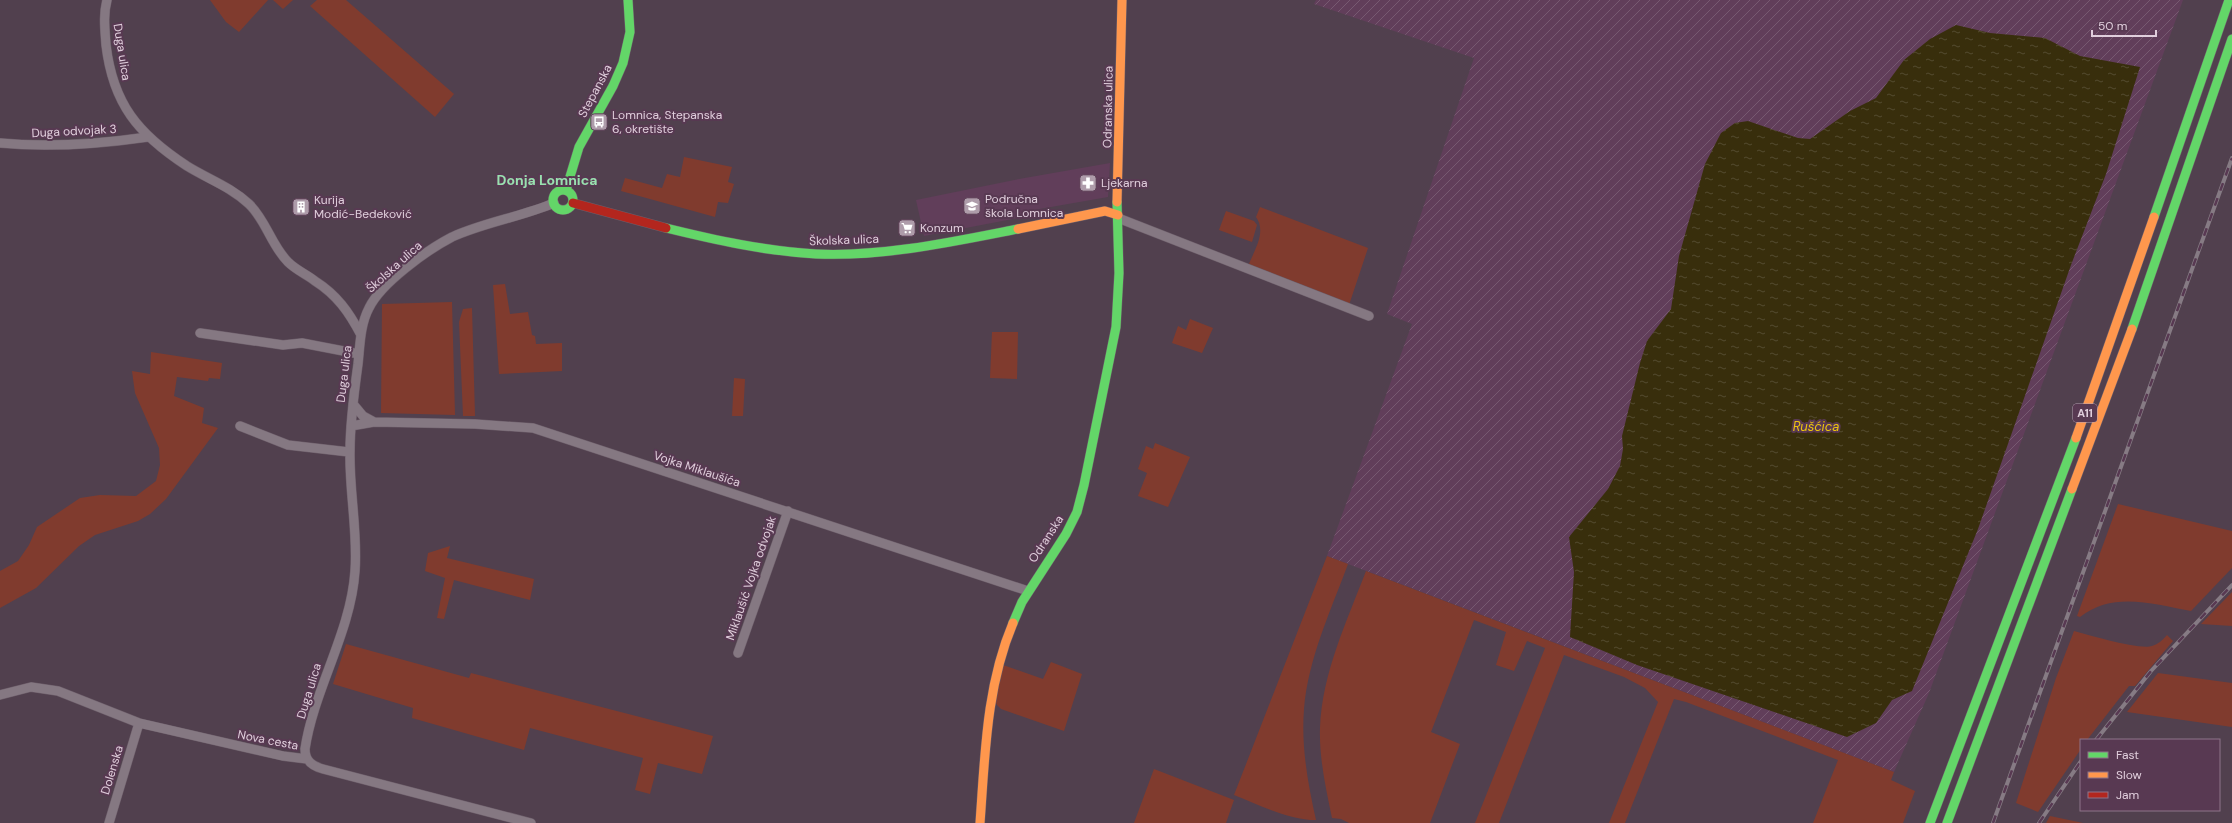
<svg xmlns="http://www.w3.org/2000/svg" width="2232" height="823" viewBox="0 0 2232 823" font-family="'DM Sans',sans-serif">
	<defs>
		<pattern id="industrial-furrows" width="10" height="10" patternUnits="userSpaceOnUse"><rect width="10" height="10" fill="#613e5a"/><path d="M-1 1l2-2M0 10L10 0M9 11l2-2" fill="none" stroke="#775971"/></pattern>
		<pattern id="water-ripples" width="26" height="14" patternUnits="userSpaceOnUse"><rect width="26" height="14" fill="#382e0c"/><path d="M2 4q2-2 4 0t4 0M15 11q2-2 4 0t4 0" fill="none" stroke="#544b2f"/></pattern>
	</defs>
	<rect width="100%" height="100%" fill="#51404e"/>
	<!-- built -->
	<path fill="#613e5a" d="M1110,163l-2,34 -80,14v5l-104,20 -8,-36 103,-21z"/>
	<!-- industrial -->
	<path fill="url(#industrial-furrows)" d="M1316,0h867l-254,693 -35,79 -567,-216 85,-232 -25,-10 87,-256 -160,-54z"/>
	<!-- green -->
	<path fill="#803b2e" d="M210,0h58l-29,32 -13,-10z
		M273,0h20l-10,9z
		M317,0h29l108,94 -19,23 -125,-111z
		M684,157l48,10 -4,15 6,2 -6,19 -10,-1 -3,15 -94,-26 4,-13 37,10 5,-14 13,3z
		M1260,207l108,41 -19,57 -101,-39c6,-15 19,-34 8,-49z
		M1226,211l28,10 3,4 -5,17 -33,-12z
		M505,284l5,30 18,-2 4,23 3,1 1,8 26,-1v28l-63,3 -6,-89z
		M452,302l3,113 -74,-2 1,-109z
		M472,308l3,108h-12l-4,-94 4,-13z
		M1190,319l23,9 -11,25 -30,-10 6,-17 8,4z
		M992,332h26l-1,47 -27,-1z
		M151,352l71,11 -2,16 -11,-1 -1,3 -31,-4 -3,19 30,12 -2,15 16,5 -52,71 -16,15 -12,7 -43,14 -16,11 -43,42 -36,20v-37l18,-10 11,-16 8,-18 43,-29 20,-3 36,1 20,-15 4,-16 -1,-17 -24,-55 -3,-22 18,3z
		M734,378l11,1 -2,37h-11z
		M1155,443l35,14 -22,50 -30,-11 9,-23 -9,-4 8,-23 7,3z
		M2118,504l114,27v37l-41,43c-38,-7 -78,-20 -111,6l-3,-1z
		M450,546l-3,12 87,21 -4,21 -76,-20 -10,39 -7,-1 8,-40 -20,-7 3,-18z
		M1327,556l21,8c-17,46 -40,95 -44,145 -3,38 4,75 12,111 -28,0 -56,-15 -82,-25z
		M1366,571l528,201 -3,8 24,11 -12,32h-90l25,-63 -152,-58 -12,-3 -49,124h-16l49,-121 -13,-14 -21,-11 -60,-22 -65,168h-24l70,-175 -18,-7 -13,30 -18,-6 10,-33 -32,-12 -43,112 29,12 -30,79h-81l-8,-4 -9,-1c-6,-29 -13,-60 -12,-90 2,-55 27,-107 46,-157z
		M2232,592v34l-31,-2z
		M2074,631c15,4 65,19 78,15 6,-2 11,-6 15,-11l6,6 -38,45h-6l-42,54h-6v9l-43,63 -22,-9 40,-125z
		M346,644l123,34 2,-5 242,63 -11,38 -44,-11 -8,31 -15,-4 8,-32 -113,-30 -6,22 -112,-32 1,-10 -80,-24z
		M1051,662l31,12 -18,57 -63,-22 -4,-4 -2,-5 8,-35 40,14z
		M2158,673l74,10v44l-105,-15z
		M1154,769l80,31 -8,23h-92z
		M2050,816l33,7h-37z"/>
	<!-- water -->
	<path fill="url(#water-ripples)" d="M1956,25l34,8 55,5 35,18 60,11 -34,107 -35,91 -93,264 -66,162 -20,9 -16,23 -29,14 -210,-72 -67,-28 4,-65 -5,-35 39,-48 12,-23 3,-17 -1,-13 18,-73 7,-22 24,-32 8,-53 26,-92 16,-31 14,-10 13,-2 50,17 12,1 40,-28 26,-13 28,-38 26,-21z"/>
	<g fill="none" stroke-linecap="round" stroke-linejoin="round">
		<defs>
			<path id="street" d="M107,0c-4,15 -2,30 -1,45 7,59 32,89 81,121 21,13 44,21 62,38 17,16 22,41 39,58 8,8 18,12 27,19 22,14 34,31 46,54
				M0,143c50,5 99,1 148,-6
				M1118,218l251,98
				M200,333l83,12 19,-2 57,11
				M353,404l10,12 11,6
				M240,426l48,19 61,7
				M351,426l23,-4 101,2 58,4 495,163
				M738,653l50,-142
				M0,695l31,-8 27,4 81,32 144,33 24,3
				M109,823l30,-100
				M531,823l-208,-54c-11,-3 -18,-8 -18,-20 9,-60 46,-117 50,-178 3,-40 -6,-80 -5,-120 0,-29 4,-58 8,-87 2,-18 2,-39 11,-56 12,-25 58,-58 83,-71 33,-15 69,-20 102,-34"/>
			<path id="fast" d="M566,190l13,-43 34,-61 10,-23 7,-31 -2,-32
				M553 200a10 10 0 1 1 20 0a10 10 0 1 1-20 0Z
				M2154,217l75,-217
				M666,228c49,12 99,23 150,26 67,3 136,-12 202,-25
				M2132,329l100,-290
				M1013,623l9,-21 44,-68 11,-22 7,-27 32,-158 3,-54 -2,-71
				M1930,823l146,-385
				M1947,823l125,-334"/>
			<path id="slow" d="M1117,202l5,-202
				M1018,229l87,-18 13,4
				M2076,438l78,-221
				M2072,489l60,-160
				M980,823c5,-67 6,-136 33,-200"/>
			<path id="jam" d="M573,203l93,25"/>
		</defs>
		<!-- street casing -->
		<use href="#street" stroke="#6d5e6a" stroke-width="10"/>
		<!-- fast casing -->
		<use href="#fast" stroke="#6d5e6a" stroke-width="10"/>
		<!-- slow casing -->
		<use href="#slow" stroke="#6d5e6a" stroke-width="10"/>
		<!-- jam casing -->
		<use href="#jam" stroke="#6d5e6a" stroke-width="10"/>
		<!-- street -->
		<use href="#street" stroke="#857882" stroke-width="9"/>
		<!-- fast -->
		<use href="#fast" stroke="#63d668" stroke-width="9"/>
		<!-- slow -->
		<use href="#slow" stroke="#ff974d" stroke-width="9"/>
		<!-- jam -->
		<use href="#jam" stroke="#b3261e" stroke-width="9"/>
		<defs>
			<path id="rail" d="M2096,740l55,-69 81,-86
				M1993,823l239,-665
				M2039,823l42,-62"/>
		</defs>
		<!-- rail casing -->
		<use href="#rail" stroke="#867b84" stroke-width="4"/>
		<!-- rail -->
		<use href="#rail" stroke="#583952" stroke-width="2.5" stroke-dasharray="8" stroke-linecap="butt"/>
	</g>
	<!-- icons -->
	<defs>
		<symbol id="bus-square" viewBox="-11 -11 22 22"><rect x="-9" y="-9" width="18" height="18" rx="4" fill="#ae9caa" stroke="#583952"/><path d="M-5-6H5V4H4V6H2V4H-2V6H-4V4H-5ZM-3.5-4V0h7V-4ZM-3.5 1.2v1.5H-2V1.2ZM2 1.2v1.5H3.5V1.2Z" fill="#fff"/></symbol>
		<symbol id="pharmacy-square" viewBox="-11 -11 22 22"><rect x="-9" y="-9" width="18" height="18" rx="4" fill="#ae9caa" stroke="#583952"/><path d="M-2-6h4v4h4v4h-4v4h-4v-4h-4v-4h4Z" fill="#fff"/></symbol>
		<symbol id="school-square" viewBox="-11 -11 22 22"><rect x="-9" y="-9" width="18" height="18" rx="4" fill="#ae9caa" stroke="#583952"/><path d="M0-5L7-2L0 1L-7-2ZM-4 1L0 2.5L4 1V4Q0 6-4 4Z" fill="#fff"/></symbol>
		<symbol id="building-square" viewBox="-11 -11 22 22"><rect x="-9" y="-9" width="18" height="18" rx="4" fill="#ae9caa" stroke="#583952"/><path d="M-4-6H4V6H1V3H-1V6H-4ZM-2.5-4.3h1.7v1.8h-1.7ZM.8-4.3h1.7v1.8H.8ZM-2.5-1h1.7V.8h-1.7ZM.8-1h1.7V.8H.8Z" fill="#fff"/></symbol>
		<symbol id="supermarket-square" viewBox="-11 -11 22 22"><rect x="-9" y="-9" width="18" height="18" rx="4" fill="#ae9caa" stroke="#583952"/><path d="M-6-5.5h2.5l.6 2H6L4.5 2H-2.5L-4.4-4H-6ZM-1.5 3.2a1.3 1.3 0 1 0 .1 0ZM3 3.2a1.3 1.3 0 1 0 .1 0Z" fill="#fff"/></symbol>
	</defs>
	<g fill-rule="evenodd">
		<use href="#bus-square" x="589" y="112" width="20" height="20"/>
		<use href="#pharmacy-square" x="1078" y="173" width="20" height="20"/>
		<use href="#school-square" x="962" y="196" width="20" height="20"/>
		<use href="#building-square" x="291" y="197" width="20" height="20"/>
		<use href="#supermarket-square" x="897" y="218" width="20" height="20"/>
	</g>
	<g text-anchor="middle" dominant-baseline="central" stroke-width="4" stroke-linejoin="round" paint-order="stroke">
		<!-- shield labels -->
		<rect fill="#583952" stroke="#b7a1b3" stroke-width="1" x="2073" y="404" width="24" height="18" rx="3"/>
		<g font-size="11" font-weight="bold" fill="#e0cedc">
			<text x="2085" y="413">A11</text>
		</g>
		<!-- street labels -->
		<g font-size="12" fill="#e0cedc" stroke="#583952">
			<text transform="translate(122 52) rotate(81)">Duga ulica</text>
			<text transform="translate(595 91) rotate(-62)">Stepanska</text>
			<text transform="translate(1108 107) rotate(-89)">Odranska ulica</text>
			<text transform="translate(74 131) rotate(-3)">Duga odvojak 3</text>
			<text transform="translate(844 240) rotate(-2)">Školska ulica</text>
			<text transform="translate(394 267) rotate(-42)">Školska ulica</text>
			<text transform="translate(344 374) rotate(-83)">Duga ulica</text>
			<text transform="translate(697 469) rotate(18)">Vojka Miklaušića</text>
			<text transform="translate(1046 539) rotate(-57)">Odranska</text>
			<text transform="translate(751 578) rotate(-71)">Miklaušić Vojka odvojak</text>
			<text transform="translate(309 691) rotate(-73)">Duga ulica</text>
			<text transform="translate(268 740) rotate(11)">Nova cesta</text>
			<text transform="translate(112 770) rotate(-73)">Dolenska</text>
		</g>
		<!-- poi labels -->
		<g font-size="12" fill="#e0cedc" stroke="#583952" text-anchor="start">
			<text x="612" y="115">Lomnica, Stepanska<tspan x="612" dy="14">6, okretište</tspan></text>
			<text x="1101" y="183">Ljekarna</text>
			<text x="985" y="199">Područna<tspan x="985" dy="14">škola Lomnica</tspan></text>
			<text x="314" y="200">Kurija<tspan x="314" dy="14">Modić-Bedeković</tspan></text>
			<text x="920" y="228">Konzum</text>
		</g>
		<!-- water labels -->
		<g font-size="13" font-style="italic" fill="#ebc40f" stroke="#583952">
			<text x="1816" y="426">Rušćica</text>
		</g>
		<!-- quarter labels -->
		<g font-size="14" font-weight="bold" fill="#99e1b0" stroke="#583952">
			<text x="547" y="180">Donja Lomnica</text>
		</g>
	</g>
	<!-- legend -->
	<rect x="2080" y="739" width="140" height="72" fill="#583952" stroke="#8e7589"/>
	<rect x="2088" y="752" width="20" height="6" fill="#63d668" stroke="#8e7589"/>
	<text x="2116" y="759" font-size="12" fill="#e0cedc">Fast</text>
	<rect x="2088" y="772" width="20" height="6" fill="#ff974d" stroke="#8e7589"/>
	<text x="2116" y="779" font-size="12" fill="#e0cedc">Slow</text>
	<rect x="2088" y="792" width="20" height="6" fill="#b3261e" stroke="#8e7589"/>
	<text x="2116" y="799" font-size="12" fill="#e0cedc">Jam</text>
	<!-- scale -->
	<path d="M2092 30v6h64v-6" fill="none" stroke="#e0cedc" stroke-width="2"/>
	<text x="2098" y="30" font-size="12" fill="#e0cedc" stroke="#583952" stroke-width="3" paint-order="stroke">50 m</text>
</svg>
